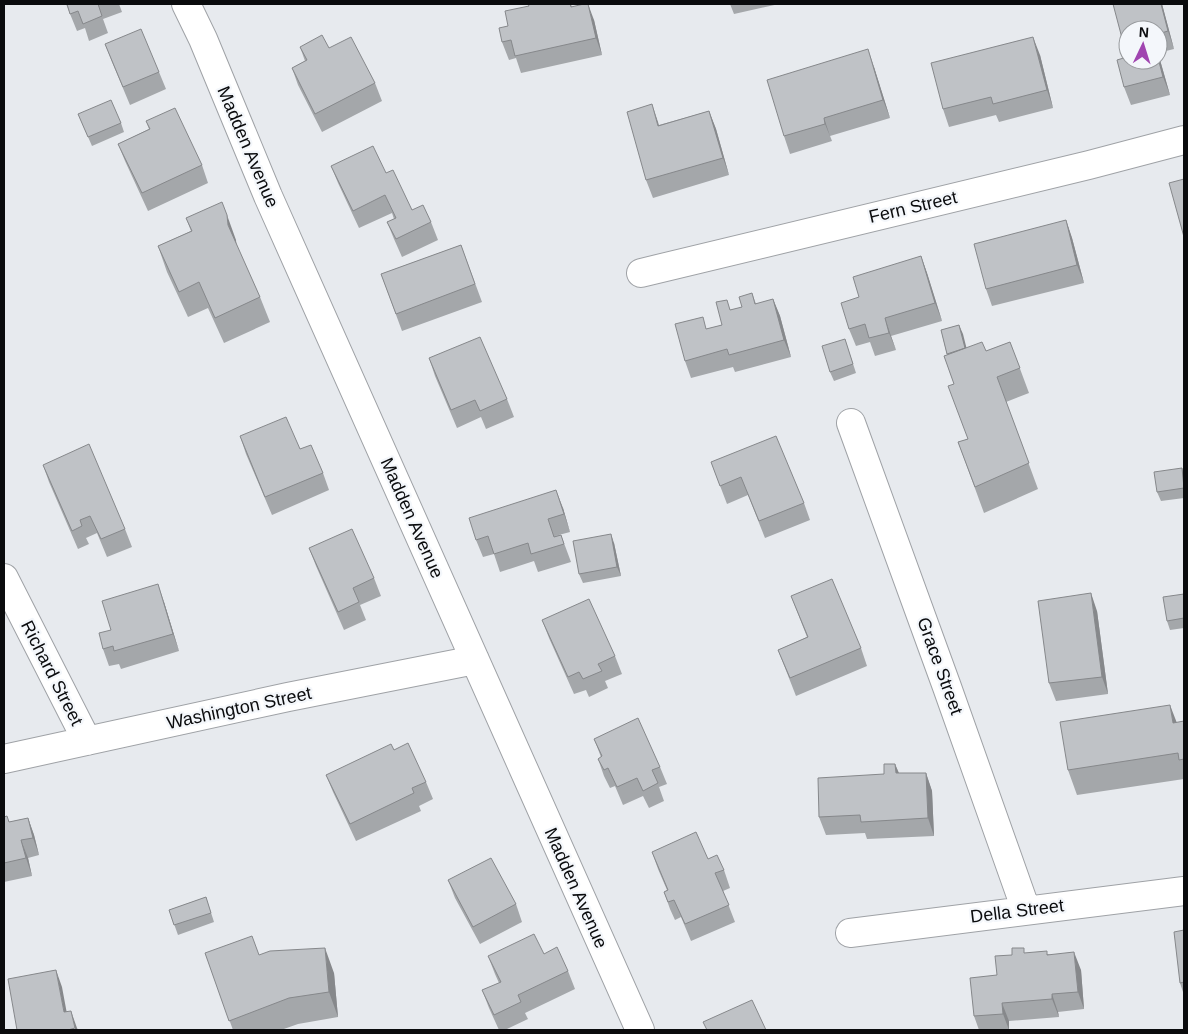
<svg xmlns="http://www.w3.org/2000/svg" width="1188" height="1034" viewBox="0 0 1188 1034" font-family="Helvetica,sans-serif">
	<rect width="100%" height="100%" fill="#e7eaee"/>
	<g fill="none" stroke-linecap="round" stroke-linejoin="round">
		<defs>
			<path id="minor" d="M186,4l17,35 65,157 372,834
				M641,273l448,-108 95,-25
				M851,423l96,264 79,223
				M4,578l83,163
				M4,759l284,-62 187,-37
				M850,933l334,-42"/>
		</defs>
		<!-- minor casing -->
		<use href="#minor" stroke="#9fa2a6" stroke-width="30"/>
		<!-- minor -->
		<use href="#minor" stroke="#fff" stroke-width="28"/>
	</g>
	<!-- wall -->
	<path fill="#a4a7aa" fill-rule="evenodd" d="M66,4h53l3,8 -19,7 5,14 -19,8 -4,-13 -8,3z
		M528,4h43l1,3 22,13 8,35 -81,18 -5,-15 -7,2 -7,-18 6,-16 21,-20z
		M730,4h49l-45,10z
		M1162,4l12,45 -16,4 12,42 -39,10 -7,-18 3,-30zM1158,30v30h-30z
		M105,44l54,28 7,17 -36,16 -18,-43z
		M300,47l29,1 46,35 7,18 -60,31 -24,-47 -6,-17 13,-7z
		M1040,55l13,53 -54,14 -3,-7 -47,12 -6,-18z
		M874,67l16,51 -60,18 2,5 -42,13 -6,-18z
		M709,111l7,18 13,46 -76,23 -7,-18 13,-55z
		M78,114l43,9 3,9 -32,14z
		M146,121l56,44 6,18 -60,28 -23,-50 -7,-17 31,-15z
		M331,166l55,7 26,37 19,12 7,18 -36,17 -8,-18 -7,-17 7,-3 -2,-6 -33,15 -21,-45z
		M186,218l50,22v5l24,52 10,25 -46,21 -16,-35 -20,9 -21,-45 -9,-26 33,-15z
		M1066,220l6,18 12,45 -92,23 -6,-17z
		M461,245l21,57 -80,29 -21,-57z
		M921,256l6,17 15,48 -51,15 5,14 -21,6 -5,-14 -14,4 -7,-17 10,-32z
		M752,293l4,11 17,-5 7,17 11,41 -56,15 -2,-5 -42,11 -6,-17 22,-32 15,-4 9,-15 11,-3z
		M959,325l7,23 20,3 24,-9 19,51 -23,9 32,87 -54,24 -26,-71 10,-3 -14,-55 -10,-28 3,-1 -6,-25z
		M845,339l11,34 -22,8 -4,-9z
		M429,358l78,41 7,18 -28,12 -5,-12 -24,11 -22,-52z
		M240,436l60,13 23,24 6,17 -57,25 -26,-61z
		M711,462l93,41 6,17 -45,18 -17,-43 -21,9z
		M43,465l82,64 7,18 -25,10 -10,-24 -11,5 3,6 -11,5 -29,-67z
		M1182,468l2,5v25l-23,3 -4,-9z
		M563,508l7,24 -15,4 6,-1 10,27 -33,10 -4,-11 -34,11 -6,-18 -11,3 -7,-17z
		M614,543l7,33 -38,7 -4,-9z
		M309,548l65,30 7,18 -21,9 6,15 -22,10 -28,-64z
		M1184,594v34l-14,2 -3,-9z
		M791,596l70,52 6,18 -71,30 -18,-46 29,-13z
		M164,602l15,49 -58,18 -2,-5 -10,2 -6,-17 8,-19z
		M1097,611l11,83 -52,7 -7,-18z
		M542,620l73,36 7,18 -17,7 3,7 -19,9 -3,-7 -12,4 -25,-56z
		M1184,721v58l-107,16 -9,-25 109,-47z
		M594,739l66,28 7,17 -8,3 5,14 -15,7 -6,-12 -20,9 -8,-19 -5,2 -6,-12 -6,-17 3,-2z
		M394,750l32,32 7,17 -14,7 2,5 -65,30 -23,-49 -7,-17z
		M895,764l4,9h27l6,18 2,45 -67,3 -2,-6 -39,2 -7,-18 65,-43z
		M4,817l5,5 19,-4 6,17 5,20 -11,3 4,18 -28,6z
		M652,852l56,7 16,11 6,18 -7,3 12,31 -44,19 -10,-24 -6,3 -5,-11 -6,-17 3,-2 -9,-21z
		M448,880l68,24 6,18 -42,22 -25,-46z
		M206,897l8,25 -36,13 -9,-25z
		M1184,930v65l-4,-12z
		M205,953l54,2 75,18 4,44 -40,7 -17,6h-48z
		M1026,953l22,1 33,16 3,39 -26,3 1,5 -50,4v9h-30l-5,-14 38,-61z
		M544,954l24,17 7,18 -50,24 3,6 -23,11h-6l-10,-22 -7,-18 17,-7 -4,-9 -7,-18z"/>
	<!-- shaded-wall -->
	<path fill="#86888b" d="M588,4l6,16 8,35 -6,-17z
		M1161,4h1l12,45 -6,-18z
		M1033,37l7,18 13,53 -6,-18z
		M868,49l6,18 16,51 -7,-18z
		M1158,53l12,42 -7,-18 -5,-19z
		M652,104l6,18 6,21 -6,-17z
		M709,111l7,18 13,46 -6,-17z
		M824,118l6,18 2,5 -7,-17z
		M227,215l9,25 1,10 -9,-25z
		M1066,220l6,18 12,45 -7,-18z
		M921,256l6,17 15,48 -7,-18z
		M773,299l7,17 11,41 -7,-17z
		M885,318l6,18 5,14 -7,-17z
		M959,325l4,9 6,24 -4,-9z
		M556,490l7,18 7,24z
		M611,534l3,9 7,33 -4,-9z
		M158,584l6,18 15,49 -6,-17z
		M1091,593l6,18 11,83 -6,-17z
		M1170,705l10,26 -7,-8z
		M895,764l7,17 -6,-8z
		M926,773l6,18 2,45 -6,-18z
		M28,818l6,17 5,20 -6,-17z
		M21,840l7,18 4,18 -6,-18z
		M325,948l9,25 4,44 -9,-25z
		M1074,952l7,18 3,39 -6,-17z
		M56,970l6,17 8,43 -6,-18z
		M1052,994l6,18 1,5 -7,-18z
		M1002,1003l7,18v9l-6,-16z
		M71,1011l6,17 1,2h-3v-2z"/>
	<!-- building -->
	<path fill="#bfc2c6" stroke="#86888b" d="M67,4h31l4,12 -19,8 -5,-13 -8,3z
		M528,4h42l1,3 13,-3h4l8,34 -81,18 -4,-16 -9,2 -3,-14 9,-2 -3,-15 24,-5z
		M1113,4h48l7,27 -10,3v-4h-30v30h30v-2l5,19 -39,10 -7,-27 10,-3z
		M141,29l18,43 -36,15 -18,-43z
		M322,35l7,13 22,-11 24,46 -60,31 -23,-46 15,-8 -7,-13z
		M1033,37l14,53 -54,14 -2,-7 -48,12 -12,-46z
		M868,49l15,51 -59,18 1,6 -41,12 -17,-56z
		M111,100l10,23 -33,14 -10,-23z
		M652,104l6,22 51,-15 14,47 -77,22 -19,-68z
		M175,108l27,57 -60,28 -24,-49 32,-15 -4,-8z
		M373,146l13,27 7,-3 19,40 11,-5 8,17 -35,17 -9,-17 9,-4 -11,-23 -32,16 -22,-45z
		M1184,179v58l-15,-54z
		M222,202l5,13 1,10 32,72 -45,21 -16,-36 -20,10 -21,-46 34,-15 -6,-13z
		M1066,220l11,45 -91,24 -12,-45z
		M461,245l14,39 -79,30 -15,-40z
		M921,256l14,47 -50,15 4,15 -20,5 -4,-14 -16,5 -8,-26 18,-6 -6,-20z
		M752,293l3,11 18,-5 11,41 -55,15 -2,-6 -42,12 -10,-37 28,-7 3,12 16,-4 -6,-23 11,-2 3,10 12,-3 -3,-10z
		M959,325l6,23 -18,6 -6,-24z
		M480,337l27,62 -27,12 -5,-11 -24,10 -22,-52z
		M845,339l8,25 -23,8 -8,-26z
		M982,342l4,9 24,-9 10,26 -23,9 32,86 -54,24 -17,-45 10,-3 -20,-53 6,-2 -10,-28z
		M286,417l14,32 11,-4 12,28 -58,24 -25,-61z
		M776,436l28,67 -45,18 -18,-44 -21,9 -9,-24z
		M89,444l36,85 -24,10 -11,-23 -10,4 2,6 -10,5 -29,-66z
		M1182,468l2,20 -27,4 -3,-20z
		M556,490l8,24 -16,5 6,18 7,-2 3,9 -33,10 -3,-11 -34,11 -6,-18 -12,4 -7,-22z
		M352,529l22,49 -21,10 6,14 -21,10 -29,-64z
		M611,534l6,33 -38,7 -6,-33z
		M832,579l29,69 -71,30 -12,-28 30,-13 -17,-41z
		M158,584l15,50 -59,17 -1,-5 -10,3 -4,-16 12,-3 -9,-29z
		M1091,593l11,84 -53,6 -11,-82z
		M1184,594v24l-17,3 -4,-24z
		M589,599l26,57 -17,8 4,7 -19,8 -4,-7 -11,5 -26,-57z
		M1170,705l3,18 11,-2v38l-5,1 -1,-7 -110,17 -8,-48z
		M638,718l22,49 -8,3 6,13 -15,8 -6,-13 -20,9 -9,-19 -4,2 -6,-11 4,-3 -8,-17z
		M408,743l18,39 -14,6 2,5 -64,31 -24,-49 65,-31 3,6z
		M884,764h11l1,9h30l2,45 -67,4 -1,-7 -41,2 -1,-39 66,-4z
		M7,816l2,6 19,-4 5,20 -12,2 5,18 -22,5v-46z
		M696,832l12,27 9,-4 7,15 -9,3 14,32 -44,19 -11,-24 -6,2 -4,-10 4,-2 -16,-38z
		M491,858l25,46 -43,23 -25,-47z
		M206,897l5,16 -37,12 -5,-15z
		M1184,930v52l-4,1 -6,-51z
		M534,934l10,20 13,-7 11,24 -50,24 3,7 -27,13 -12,-25 19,-8 -13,-26z
		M252,936l7,19 11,-4 55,-3 4,44 -40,6 -60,23 -24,-68z
		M1012,948h12v5l23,-2v4l27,-3 4,40 -26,2v5l-50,4 1,11 -29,2 -4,-38 27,-3 -2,-19 17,-1z
		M56,970l8,42 7,-1 4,17 -7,2h-51l-9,-51z
		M752,1000l14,30h-59l-4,-8z"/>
	<g text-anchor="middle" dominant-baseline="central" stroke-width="4.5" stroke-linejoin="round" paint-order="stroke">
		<!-- street labels -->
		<g font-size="18" fill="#0a0b0d" stroke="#f4f7fb">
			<text transform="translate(248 147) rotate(67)">Madden Avenue</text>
			<text transform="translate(913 207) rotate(-13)">Fern Street</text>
			<text transform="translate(412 518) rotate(66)">Madden Avenue</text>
			<text transform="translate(940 666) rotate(70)">Grace Street</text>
			<text transform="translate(52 673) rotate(63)">Richard Street</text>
			<text transform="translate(239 708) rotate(-12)">Washington Street</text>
			<text transform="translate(576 888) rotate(66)">Madden Avenue</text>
			<text transform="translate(1017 911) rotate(-7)">Della Street</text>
		</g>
	</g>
	<!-- border -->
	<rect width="1188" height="1034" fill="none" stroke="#0a0b0d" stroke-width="10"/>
	<!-- north arrow -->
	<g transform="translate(1143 45) rotate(4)"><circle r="24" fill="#f4f7fb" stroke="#96999c"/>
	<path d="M0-4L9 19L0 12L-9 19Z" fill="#a045b0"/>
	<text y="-8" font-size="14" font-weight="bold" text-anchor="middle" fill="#0a0b0d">N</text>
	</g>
</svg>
